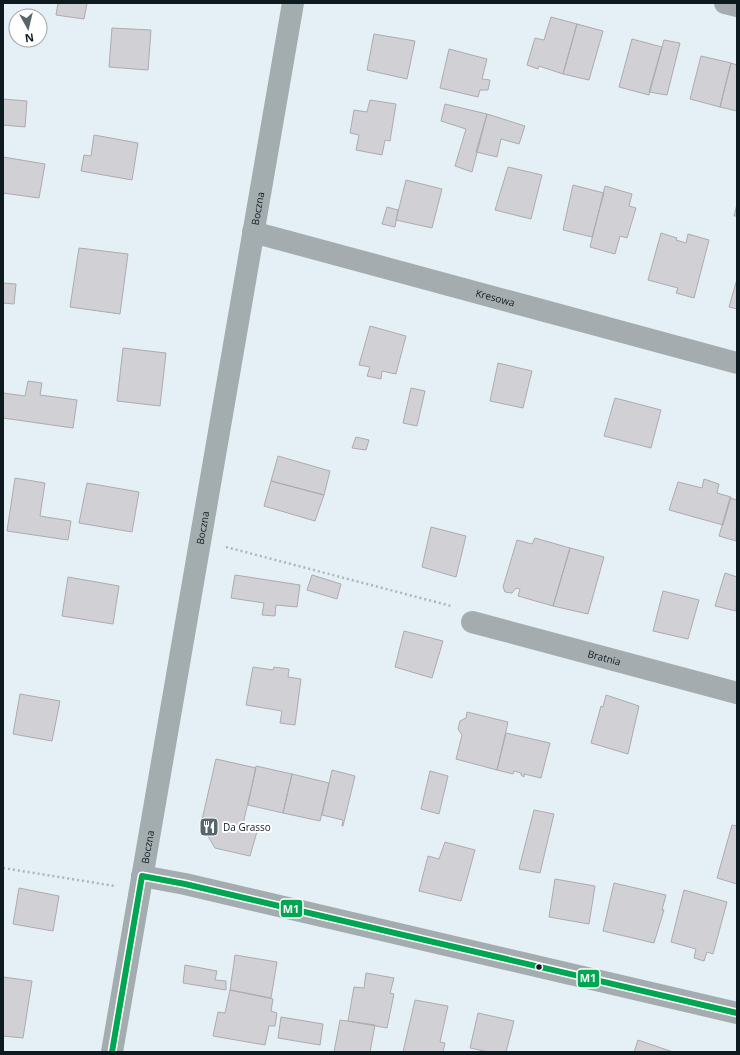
<svg xmlns="http://www.w3.org/2000/svg" width="740" height="1055" viewBox="0 0 740 1055" font-family="'Open Sans',sans-serif">
	<rect width="100%" height="100%" fill="#e4f0f5"/>
	<!-- building -->
	<path fill="#d0d0d5" stroke="#acabb0" d="M58,3h29l-3,16 -28,-4z
		M551,17l26,7 -14,50 -24,-8 -1,3 -11,-4 8,-27 9,2z
		M577,24l26,7 -14,49 -26,-6z
		M112,28l39,2 -3,40 -39,-3z
		M374,34l41,7 -8,38 -40,-9z
		M632,39l30,8 -13,48 -30,-8z
		M664,40l16,3 -13,52 -18,-3z
		M449,49l38,10 -5,20 8,1 -2,10h-8l-2,7 -38,-9z
		M701,56l30,7 -11,44 -30,-8z
		M731,63l6,2v46l-17,-4z
		M3,99l24,2 -2,26 -22,-2z
		M370,100l26,4 -6,37 -5,-1 -3,15 -26,-5 3,-15 -9,-2 4,-23 13,2z
		M445,104l42,10 -15,58 -17,-6 11,-37 -25,-8z
		M487,114l38,12 -6,18 -18,-5 -4,18 -21,-5z
		M94,135l44,8 -6,37 -51,-9 3,-16 7,1z
		M3,157l42,7 -6,34 -36,-5z
		M508,167l34,8 -11,44 -36,-9z
		M406,180l36,9 -10,39 -36,-8z
		M573,185l31,8 -12,44 -29,-7z
		M605,186l27,8 -3,12 7,2 -9,30 -7,-2 -5,18 -25,-7z
		M737,204v12h-3z
		M387,207l11,3 -3,17 -13,-3z
		M661,233l16,5 -1,2 10,3 2,-9 21,6 -15,58 -18,-5 2,-5 -30,-8z
		M79,248l49,6 -8,60 -50,-7z
		M737,279v30l-8,-2z
		M3,283l13,1 -2,20 -11,-1z
		M370,326l36,10 -10,38 -14,-3 -1,8 -14,-3 3,-9 -11,-2z
		M123,348l43,5 -6,53 -43,-5z
		M498,363l34,8 -9,37 -33,-7z
		M28,381l14,2 -2,12 37,5 -4,28 -70,-10v-25l22,3z
		M411,388l14,3 -8,35 -14,-3z
		M615,398l46,12 -10,38 -47,-12z
		M356,437l13,3 -3,10 -14,-2z
		M278,456l52,15 -6,24 -53,-14z
		M15,478l30,5 -5,33 31,5 -3,19 -61,-9z
		M704,479l15,5 -2,9 14,4 -8,28 -54,-15 9,-28 24,6z
		M271,481l53,14 -9,26 -51,-15z
		M87,483l52,9 -7,40 -53,-9z
		M730,498l7,2 -1,41 -17,-5z
		M431,527l35,9 -10,41 -34,-10z
		M535,538l35,10 -17,58 -35,-10 2,-7 -4,-1 -4,5 -7,-1 -2,-5 14,-47 15,4z
		M570,548l34,9 -16,57 -35,-8z
		M725,573l12,4 -1,34 -21,-5z
		M235,575l65,10 -3,22 -21,-2 -1,11 -13,-1 2,-12 -33,-5z
		M312,575l29,9 -4,15 -30,-9z
		M68,577l51,9 -6,38 -51,-8z
		M663,591l36,9 -11,39 -35,-8z
		M404,631l39,10 -11,37 -37,-11z
		M253,667l20,3 1,-3 15,2 -1,8 13,2 -6,46 -15,-2 2,-12 -36,-6z
		M20,694l40,7 -8,40 -39,-7z
		M606,695l33,11 -11,48 -37,-11 10,-37 2,1z
		M467,712l41,10 -11,48 -41,-11 6,-24 -4,-6 2,-8 6,-3z
		M506,733l44,10 -9,35 -17,-4v3l-3,-2v-2l-7,-2 -1,3 -16,-4z
		M216,759l40,9 -13,56 15,4 -8,28 -35,-8 -14,-24z
		M256,766l36,8 -9,39 -35,-8z
		M332,770l23,6 -12,50h-1l1,-6 -21,-5z
		M430,771l18,5 -9,38 -18,-5z
		M292,774l37,9 -9,38 -37,-8z
		M534,810l20,4 -14,59 -21,-4z
		M732,825l5,1v58l-20,-6z
		M445,842l30,8 -14,51 -42,-10 9,-35 11,3z
		M555,879l40,7 -6,38 -40,-7z
		M614,883l52,12 -4,15h2l-10,33 -51,-12z
		M19,888l40,8 -6,35 -40,-7z
		M684,890l43,12 -14,52 -6,-2 -3,9 -10,-3 2,-9 -25,-7z
		M235,955l42,7 -6,36 -41,-8z
		M185,965l32,6 -2,9 11,1v9l-43,-7z
		M366,973l28,5 -4,15 4,1 -7,34 -39,-7 6,-34 10,1z
		M3,977l29,4 -9,57 -20,-2z
		M230,990l43,9 -2,12 6,2 -2,13h-6l-4,19 -52,-9 5,-24 7,1z
		M415,1000l33,6 -8,36 5,1 -2,9h-40z
		M478,1013l36,8 -8,31h-17l-19,-4z
		M281,1017l42,7 -3,21 -42,-7z
		M340,1020l35,5 -5,27h-36z
		M638,1040l35,12h-39z"/>
	<g fill="none" stroke-linecap="round" stroke-linejoin="round">
		<!-- path -->
		<path stroke="#adb5ba" stroke-width="2.5" stroke-dasharray="2 3" stroke-linecap="butt" d="M226,547l225,59
			M3,868l112,18"/>
		<!-- street -->
		<g stroke="#a5acaf" stroke-width="22">
			<path d="M725,3l12,3"/>
			<path id="s1" d="M253,232l484,131"/>
			<path id="s2" d="M472,622l265,71"/>
			<path d="M142,876l43,8 552,129"/>
		</g>
		<!-- secondary -->
		<path stroke="#a3acaf" stroke-width="22" id="s3" d="M112,1052l181,-1049"/>
		<defs>
			<path id="bus-1" d="M142,876l43,8 552,129
				M112,1052l30,-176"/>
		</defs>
		<!-- bus-1 casing -->
		<use href="#bus-1" stroke="#fff" stroke-width="9"/>
		<!-- bus-1 -->
		<use href="#bus-1" stroke="#00a651" stroke-width="6"/>
	</g>
	<!-- icons -->
	<defs>
		<symbol id="restaurant-square" viewBox="-11 -11 22 22"><rect x="-9" y="-9" width="18" height="18" rx="4" fill="#58666b" stroke="#fff"/><path d="M-5-6h1v4h1v-4h1v4h1v-4h1v5L-1.5 .5V6h-2V.5L-5-1ZM5-6V6H3V1.5H1.5Q1.5-4 5-6Z" fill="#fff"/></symbol>
	</defs>
	<g fill-rule="evenodd">
		<use href="#restaurant-square" x="198" y="816" width="22" height="22"/>
	</g>
	<!-- markers -->
	<circle fill="#0d1b21" stroke="#fff" stroke-width="1.5" cx="539" cy="967" r="3.5"/>
	<g text-anchor="middle" dominant-baseline="central" stroke-width="4" stroke-linejoin="round" paint-order="stroke">
		<!-- street labels -->
		<g font-size="10" fill="#0d1b21" stroke="#fff">
			<text stroke="none"><textPath href="#s3" startOffset="856">Boczna</textPath></text>
			<text stroke="none"><textPath href="#s1" startOffset="251">Kresowa</textPath></text>
			<text stroke="none"><textPath href="#s3" startOffset="532">Boczna</textPath></text>
			<text stroke="none"><textPath href="#s2" startOffset="137">Bratnia</textPath></text>
			<text stroke="none"><textPath href="#s3" startOffset="208">Boczna</textPath></text>
		</g>
		<!-- poi labels -->
		<g font-size="10" fill="#0d1b21" stroke="#fff" text-anchor="start">
			<text x="223" y="827">Da Grasso</text>
		</g>
	</g>
	<g stroke="#fff" stroke-width="1.5">
		<rect x="280" y="899" width="23" height="19" rx="4" fill="#00a651"/>
		<rect x="577" y="969" width="23" height="19" rx="4" fill="#00a651"/>
	</g>
	<g font-size="11" text-anchor="middle" font-weight="bold" fill="#fff">
		<text x="291" y="913">M1</text>
		<text x="588" y="982">M1</text>
	</g>
	<!-- border -->
	<rect width="740" height="1055" fill="none" stroke="#0d1b21" stroke-width="8"/>
	<!-- north arrow -->
	<g transform="translate(28 28) rotate(172)"><circle r="19" fill="#ffffff" stroke="#9ea4a6"/>
	<path d="M0-3L7 15L0 10L-7 15Z" fill="#58666b"/>
	<text y="-6" font-size="11" font-weight="bold" text-anchor="middle" fill="#0d1b21">N</text>
	</g>
</svg>
